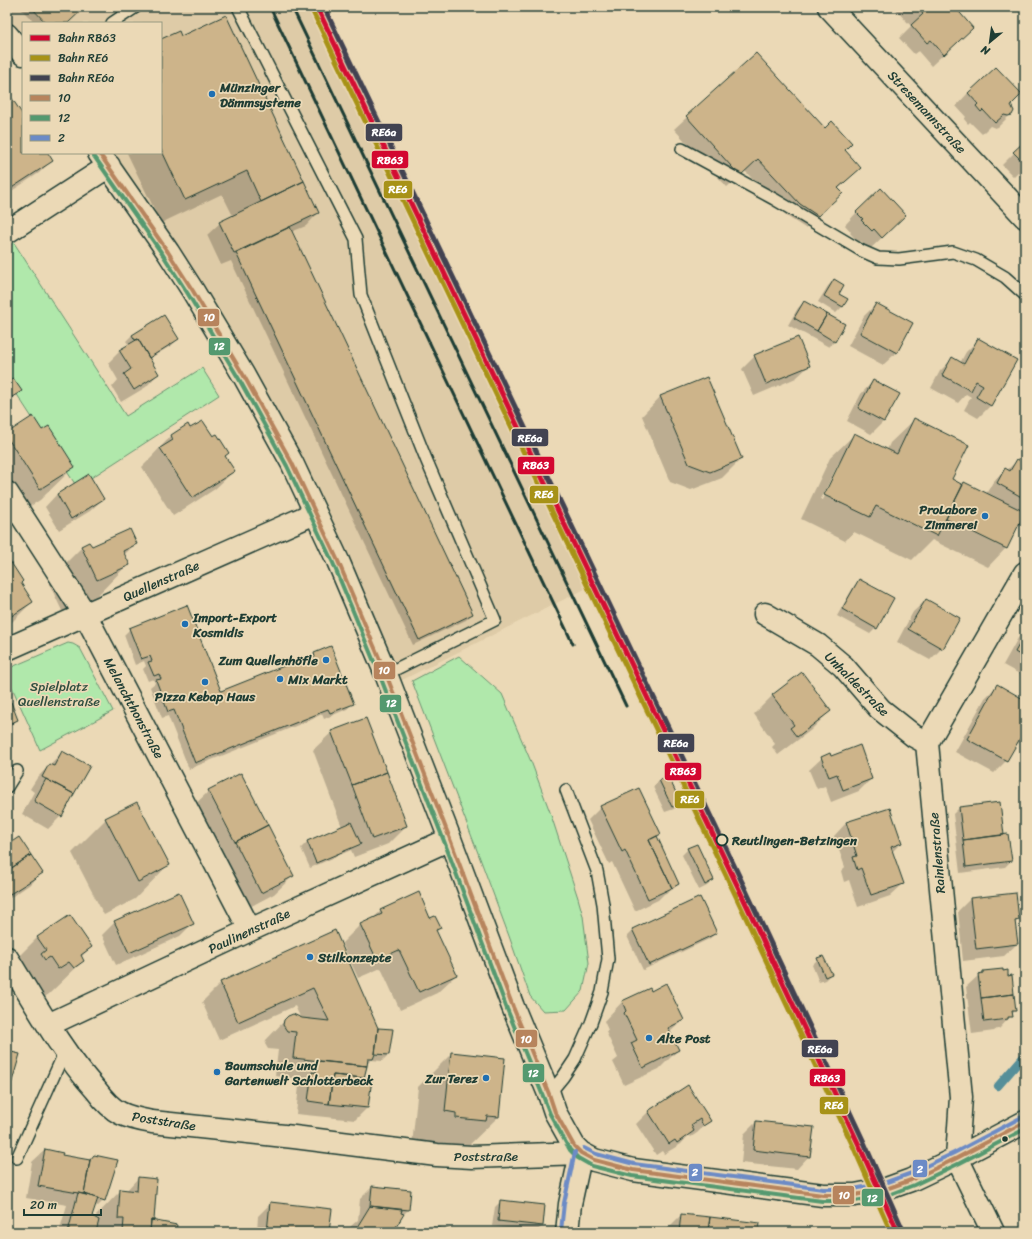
<svg xmlns="http://www.w3.org/2000/svg" width="1032" height="1239" viewBox="0 0 1032 1239" font-family="Sriracha,sans-serif">
	<rect width="100%" height="100%" fill="#ebd9b6"/>
	<filter id="ink" filterUnits="userSpaceOnUse"><feTurbulence type="fractalNoise" baseFrequency=".025" numOctaves="2"/><feDisplacementMap in="SourceGraphic" scale="8" xChannelSelector="R" yChannelSelector="G"/><feConvolveMatrix kernelMatrix="1 2 1 2 8 2 1 2 1" color-interpolation-filters="sRGB"/></filter>
	<g filter="url(#ink)">
		<!-- built -->
		<path fill="#decba7" d="M7,7h310l276,578 -203,101 -98,-223 -193,-310h62v-130h-138v31l-16,-19z"/>
		<!-- green -->
		<path fill="#b0e8ab" stroke="#689270" d="M7,232l119,184 76,-48 17,27 -142,92 -70,-108z
			M68,643l5,1 7,4 33,63 -73,39 -33,-74v-7z
			M459,656l43,38 30,70 18,48 28,86 5,18 6,47 -6,28 -17,19 -23,1 -13,-15 -21,-60 -34,-91 -63,-164z"/>
		<!-- shadow -->
		<path fill="#0003" fill-rule="evenodd" d="M19,7h65l-17,16h-32z
			M893,7h59l7,33 -28,26 -13,-15 -4,3 -15,-16 12,-12z
			M181,37l137,176 -12,13 -15,6 181,382 -6,6 -53,25 -182,-384 -10,4 -14,-30 13,-12 13,-7 -11,-22 -61,29 -34,-70h34v-113z
			M756,54l104,114 -22,21 -9,16 -24,23 -17,-11 -43,-46 -18,16 -53,-58z
			M7,93l16,24v36h24l5,7 -13,13 -32,21z
			M968,93l42,12 1,9 -13,13 -3,1 -5,-2 -8,8 -12,-12 -2,2 -4,-5 2,-2 -10,-11z
			M1025,142v42l-1,-2v-4l-6,-5 -4,4 -12,-12z
			M857,212l35,16 -23,22 -8,-9 -2,2 -9,-10 1,-1 -6,-7z
			M834,280l4,14 8,5 -4,8 -6,6 -18,-11 10,-16z
			M804,302l31,39 -6,6 -41,-22 10,-17z
			M876,304l36,19 -16,30 -13,12 -35,-19 16,-30z
			M132,335l46,4 -6,6 -23,14 9,15 -12,13 -25,15 -9,-15 6,-7 -10,-17 12,-12 9,-6 -3,-4z
			M978,340l13,65 -13,13 -14,-8 7,-13 -5,-3 -8,9 -27,-15 9,-17 12,-12 8,4 6,-11z
			M755,356l54,10 -13,12 -42,18 -12,-27z
			M873,381l11,40 -13,13 -24,-13 14,-27z
			M7,384l13,7 -13,13z
			M660,397l81,62 -19,19 -31,12 -21,-8 -28,-66z
			M915,419l36,61 11,5 24,9 7,-12 12,-13 2,1 11,-10 7,4v46l-3,2 -16,36 -18,19 -56,-27 -20,20 -58,-28 -9,9 -44,-22 29,-61 25,-24 32,16 3,-7zM839,462h2l-18,38 -2,-1z
			M188,426l2,4 23,8 15,15 -3,4 9,14 -19,18 -42,27 -31,-49 11,-11v-1l18,-19z
			M1025,427v17l-7,-4z
			M42,432l32,35 -34,33 -33,21v-87z
			M89,475l14,24 -13,12 -31,19 -14,-23 12,-13z
			M89,544l2,4 44,-4 -11,11 4,9 -33,34 -32,15 -15,-32 34,-34z
			M7,563l25,39 -25,25z
			M860,580l16,48 -6,6 -33,-18 17,-30z
			M926,600l16,48 -12,12 -33,-18 16,-30z
			M130,629l90,63 88,-32 6,-6 17,-6 22,55 -6,6 -23,10 -2,-5 -6,3 -3,2 -124,50 -21,-53 -6,2 -12,-31 5,-4 -2,-4 -5,2 -5,-12 3,-3 -2,-5 -9,4 -11,-30z
			M1025,631v46l-22,-12 15,-27z
			M802,674l28,37 -19,19 -33,25 -6,-8 3,-3 -21,-30 18,-18z
			M997,686l28,15v36l-12,11 -7,13 -12,12 -39,-21 30,-54z
			M7,705l10,15 -10,10z
			M332,732l74,94 -18,18 -34,13 -3,-7 -41,18 -9,-20 6,-6 35,-15 -29,-77z
			M62,752l-1,64 -13,13 -26,-15 12,-22 -4,-3 7,-11z
			M831,757l40,22 -12,12 -28,11 -6,-16 -8,3 -8,-19 13,-12z
			M668,777l12,25 -6,7 -9,3 -12,-25 6,-6z
			M209,791l84,85 -19,18 -32,17 -52,-102z
			M601,807l58,27 -2,3 21,47 -6,6 -8,4 -6,6 -23,11 -23,-49 -3,2 -21,-44z
			M959,808l44,28 8,25 -6,6 -45,6 -7,-59z
			M889,809l12,34 -9,9 11,32 -13,12 -32,11 -9,-27 -5,2 -3,-11 4,-4 -11,-31 12,-13z
			M106,819l62,46 -33,34 -31,16 -32,-62z
			M7,846l34,27 -12,12 -22,15z
			M688,849l25,31 -6,6 -8,4 -17,-35z
			M1015,894l3,26 -4,4 3,20 -13,12 -41,5 -5,-50 12,-12z
			M381,911l49,8 10,9 -4,4 20,43 -19,18 -37,17 -19,-42 -23,10 -16,-35 19,-19 11,-5z
			M115,922l77,2 -12,12 -64,29 -14,-30z
			M633,930l83,3 -7,6 -66,31 -16,-34z
			M334,932l54,123 -6,6 -11,-1 -7,7h1l-2,12 4,29 -12,12 -59,-6 3,-28 6,-6 -30,-4 3,-26 -10,-1 -3,-5 1,-4 22,-23 13,2 -6,-13 -76,34 -17,-38 19,-19z
			M38,937l53,10 -10,10 2,4 -34,33 -10,7 -23,-11 -5,3 -3,-5 4,-4 -5,-16z
			M818,959l13,15 -6,6 -6,2 -7,-17z
			M983,972l32,39 -4,4v1l-12,13h-2l-3,2 -22,3 -6,-47 13,-12z
			M649,989l1,3 33,28 -14,13 9,17 -19,19 -35,16 -11,-23 5,-4 -12,-26 2,-2 -4,-9 18,-19z
			M452,1053l46,64 -34,33 -52,-5 6,-58z
			M688,1087l21,34 -12,12 -6,4 -2,-2 -8,9 -17,10 -2,-3 -6,4 -20,-31 12,-12z
			M756,1122l53,34 -12,13 -56,-6 3,-29z
			M45,1150l16,6 28,5 5,-5 10,44 -6,6 -3,-1 -4,11 3,2 27,-28 5,1 12,-13 15,41 -2,2 24,11h-116l8,-27 -41,-7 6,-36zM79,1192l23,7v2l-23,-7z
			M372,1187l36,23 -6,6 -10,16h-44l3,-6 7,-6 2,-21z
			M501,1201l41,25 -6,6 -44,-6 3,-19z
			M271,1203l57,29h-71l1,-16z
			M681,1215l77,17h-90v-4z"/>
		<g fill="none" stroke-linecap="round" stroke-linejoin="round">
			<!-- stream -->
			<path stroke="#578f99" stroke-width="8" d="M998,1086l27,-31"/>
		</g>
		<!-- building -->
		<path fill="#cdb48a" stroke="#1f3d34" d="M31,7h54l-17,16h-22z
			M917,7h38l18,21 -29,27 -13,-15 -4,3 -16,-18 12,-11z
			M226,15l78,166 -43,21 -14,-31 -62,29 -24,-51v-110l18,-8 2,5z
			M756,53l69,75 7,-7 20,22 -7,7 16,18 -23,20 5,5 -25,23 -18,-12 -42,-45 -18,17 -54,-60z
			M996,67l26,27 -11,11 3,6 -2,4 -4,1 -4,-1 -9,8 -12,-13 -2,2 -5,-6 2,-2 -10,-11z
			M7,91l16,24v38h25l5,8 -46,30z
			M1025,141v23l-12,-12z
			M304,181l15,32 -85,40 -15,-31z
			M881,188l25,27 -24,23 -8,-9 -2,2 -11,-11 2,-1 -7,-7z
			M290,227l183,387 -54,26 -183,-387z
			M834,279l10,6 -5,9 9,5 -5,8 -19,-11z
			M804,301l23,13 -10,17 -23,-13z
			M876,303l37,20 -16,30 -37,-20z
			M827,314l18,10 -10,18 -18,-11z
			M164,315l15,24 -30,19 -11,-19 -3,1 -3,-5z
			M798,337l12,29 -44,18 -12,-29z
			M978,338l39,22 -26,46 -15,-9 7,-12 -7,-4 -5,10 -29,-16 10,-18 12,7z
			M138,339l21,35 -25,16 -10,-16 7,-5 -12,-19z
			M707,377l35,82 -32,13 -21,-8 -29,-68z
			M13,378l9,13 -15,9v-18z
			M873,380l27,14 -16,28 -26,-14z
			M33,416l9,14 7,-4 26,41 -35,22 -33,-52v-4z
			M914,418l55,27 -17,34 11,6 -26,51 -61,-30 -6,11 -46,-22 30,-62 43,21z
			M203,421l10,15 4,-2 12,19 -4,3 10,15 -43,27 -32,-50 13,-8 -2,-5 17,-11 2,4z
			M1017,459l8,4v36l-28,-16 8,-15 5,3z
			M89,474l15,25 -33,20 -14,-25z
			M964,482l61,30 -18,37 -61,-30z
			M130,529l7,15 -14,7 7,14 -33,15 -16,-34 8,-4 3,4z
			M7,561l1,2 2,-2 13,20 -2,2 12,19 -23,15 -2,-3 -1,1z
			M859,579l35,19 -17,31 -35,-20z
			M926,599l34,19 -17,31 -35,-20z
			M187,605l34,86 78,-31 1,2 15,-5 -1,-4 17,-7 23,58 -24,9 -2,-4 -8,3v1l-125,50 -21,-53 -6,2 -12,-32 5,-1 -2,-5 -5,2 -6,-14 4,-1 -2,-5 -9,3 -12,-31z
			M1025,634v24l-10,-6z
			M802,672l29,39 -34,26 -7,-9 4,-3 -22,-30z
			M997,684l28,16v37l-3,-2 -15,26 -40,-22z
			M11,702l7,18 -11,5v-21z
			M366,718l21,54 -35,13 -21,-54z
			M860,745l12,34 -29,11 -6,-16 -8,3 -8,-20 9,-4 1,3z
			M62,751l28,15 -16,28 -32,-17 7,-13 5,2z
			M387,772l20,54 -35,13 -20,-54z
			M241,773l27,52 -33,17 -27,-52z
			M668,776l13,27 -9,4 -13,-27z
			M46,779l28,15 -12,23 -28,-16z
			M639,788l22,46 -12,6 23,48 -24,11 -23,-49 -3,2 -22,-46z
			M137,802l33,63 -32,17 -33,-64z
			M1000,802l4,33 -41,5 -4,-33z
			M890,808l12,35 -11,4 13,37 -33,11 -10,-27 -4,2 -4,-13 4,-1 -11,-34z
			M351,822l10,22 -45,19 -9,-22z
			M268,825l26,51 -33,17 -26,-51z
			M1008,834l4,27 -46,6 -3,-27z
			M657,836l22,48 -7,4 -23,-48z
			M19,837l12,18 -24,16v-26z
			M697,844l17,36 -9,5 -18,-37z
			M31,855l12,18 -33,21 -3,-5v-18z
			M179,892l15,32 -65,29 -15,-32z
			M419,892l11,26 5,-2 6,12 -5,2 21,45 -38,17 -20,-42 -22,10 -17,-36 22,-10 -2,-4z
			M1016,893l3,27 -4,1 3,23 -42,5 -6,-51z
			M700,897l17,36 -68,32 -17,-36z
			M70,915l22,32 -11,8 3,6 -10,7 -5,-6 -11,7 -8,-12 -5,3 -4,-6 5,-4 -9,-13z
			M335,930l43,98 -3,26 -2,5h-5l-1,7 -74,-8 3,-26 -9,-1 -4,-6 1,-5 4,-4 5,-2 9,4 27,3 -16,-33 -75,34 -18,-40z
			M823,956l9,18 -7,3 -8,-19z
			M1003,969v2l5,-1v6l4,-1 2,19 -33,4 -3,-24 5,-1v-2z
			M666,983l18,37 -16,8 11,22 -36,18 -12,-25 6,-3 -13,-27 2,-2 -4,-10 28,-13 1,3z
			M1014,994l2,17h-4l1,6h-5v2l-24,3 -3,-24z
			M378,1028l15,1 -4,26 -14,-1z
			M7,1051l13,3 -12,41h-1z
			M451,1052l54,6 -6,59 -12,-1 -1,5 -30,-3v-5l-11,-2z
			M317,1061l50,5 -3,12 -31,-3 -4,29 -21,-3 4,-29 4,1z
			M333,1075l39,4 -4,29 -39,-4z
			M688,1085l23,36 -8,5 -3,-7 -9,6 3,6 -17,12 -2,-3 -6,4 -21,-33z
			M756,1121l58,6 -4,30 -57,-7z
			M45,1149l18,4 -1,2 28,5 -6,34 -46,-8z
			M94,1155l24,5 -13,41 -21,-7 6,-34z
			M138,1177l19,2 -3,41h-3l-1,12h-27l1,-13h-6l2,-30 17,2z
			M372,1186l39,4 -2,20 -39,-4z
			M78,1193l20,5 -6,18 7,4 -3,12h-28z
			M500,1200l45,5 -2,21 -45,-5z
			M270,1202l62,7 -3,23h-62z
			M370,1206l32,4 -1,3 3,1 -11,18h-39z
			M681,1214l29,3 -2,15h-29z
			M710,1217l50,6 -1,9h-51z
			M151,1220l26,5 -1,7h-26z
			M430,1227l41,5h-42z"/>
		<g fill="none" stroke-linecap="round" stroke-linejoin="round">
			<defs>
				<path id="lane" d="M238,7l118,232 5,56 65,164 69,161 -109,54
					M112,23l24,-16
					M682,149l92,50 88,52 16,7 21,1 54,-7 23,8 29,17 20,18
					M7,787l10,-16
					M549,1094l14,-17 12,-18 16,-36 11,-31 6,-33 -5,-55 -6,-33 -31,-81
					M17,1158l48,-107"/>
				<path id="street" d="M829,7l196,210
					M7,35l16,19
					M99,153l69,99 25,39 51,85 48,87 46,98 48,113 64,165 63,168 36,87 6,18 19,34 7,7
					M7,232l102,-66
					M7,493l78,121 165,316
					M765,614l53,31 25,21 37,43 34,27 13,7
					M7,649l308,-136
					M7,958c28,45 53,92 89,132 6,8 14,18 24,23 10,5 21,7 32,9l142,15 143,18 35,2 109,-4 13,7 39,10 190,25h32l31,-6 25,-9 46,-22 68,-36
					M48,1025l202,-95 200,-91
					M567,1232l3,-28 11,-51
					M993,1232l-36,-74 4,-61 -34,-354 98,-170"/>
			</defs>
			<!-- lane casing -->
			<use href="#lane" stroke="#1f3d34" stroke-width="14"/>
			<!-- street casing -->
			<use href="#street" stroke="#1f3d34" stroke-width="25"/>
			<!-- lane -->
			<use href="#lane" stroke="#ebd9b6" stroke-width="11"/>
			<!-- street -->
			<use href="#street" stroke="#ebd9b6" stroke-width="22"/>
			<!-- rail -->
			<path stroke="#1f3d34" stroke-width="3" d="M270,7l303,637
				M292,7l334,699"/>
			<defs>
				<path id="bus-1" d="M99,153l69,99 25,39 51,85 48,87 46,98 48,113 64,165 63,168 36,87 6,18 19,34 7,7 13,7 39,10 190,25h32l31,-6 25,-9 46,-22 68,-36"/>
				<path id="bus-2" d="M94,156l69,99 25,39 51,85 48,87 46,97 47,113 64,165 63,168 36,87 7,18 20,36 8,8 14,8 40,10 190,25h33l33,-6 26,-10 46,-22 65,-34"/>
				<path id="bus-3" d="M584,1148l12,6 38,10 189,25h31l30,-6 25,-9 45,-21 68,-36
					M561,1231l3,-28 11,-51"/>
			</defs>
			<!-- bus-1 casing -->
			<use href="#bus-1" stroke="#ebd9b6" stroke-width="7"/>
			<!-- bus-2 casing -->
			<use href="#bus-2" stroke="#ebd9b6" stroke-width="7"/>
			<!-- bus-3 casing -->
			<use href="#bus-3" stroke="#ebd9b6" stroke-width="7"/>
			<!-- bus-1 -->
			<use href="#bus-1" stroke="#b7845d" stroke-width="4"/>
			<!-- bus-2 -->
			<use href="#bus-2" stroke="#54996f" stroke-width="4"/>
			<!-- bus-3 -->
			<use href="#bus-3" stroke="#6c8bc6" stroke-width="4"/>
			<defs>
				<path id="rail-1" d="M317,7l421,880 120,256 40,89"/>
				<path id="rail-2" d="M312,10l421,880 120,256 38,86"/>
				<path id="rail-3" d="M324,7l419,877 120,256 40,90"/>
			</defs>
			<!-- rail-1 casing -->
			<use href="#rail-1" stroke="#ebd9b6" stroke-width="8"/>
			<!-- rail-2 casing -->
			<use href="#rail-2" stroke="#ebd9b6" stroke-width="8"/>
			<!-- rail-3 casing -->
			<use href="#rail-3" stroke="#ebd9b6" stroke-width="8"/>
			<!-- rail-1 -->
			<use href="#rail-1" stroke="#d30730" stroke-width="5"/>
			<!-- rail-2 -->
			<use href="#rail-2" stroke="#a79217" stroke-width="5"/>
			<!-- rail-3 -->
			<use href="#rail-3" stroke="#424351" stroke-width="5"/>
		</g>
	</g>
	<!-- markers -->
	<g fill="#1f6fb2" stroke="#ebd9b6" stroke-width="1.5">
		<circle cx="212" cy="94" r="4"/>
		<circle cx="985" cy="516" r="4"/>
		<circle cx="185" cy="624" r="4"/>
		<circle cx="326" cy="660" r="4"/>
		<circle cx="280" cy="679" r="4"/>
		<circle cx="205" cy="682" r="4"/>
		<circle cx="310" cy="957" r="4"/>
		<circle cx="649" cy="1038" r="4"/>
		<circle cx="217" cy="1072" r="4"/>
		<circle cx="486" cy="1078" r="4"/>
	</g>
	<circle fill="#ebd9b6" stroke="#1f3d34" stroke-width="2" cx="722" cy="840" r="5.5"/>
	<circle fill="#1f3d34" stroke="#ebd9b6" stroke-width="1.5" cx="1005" cy="1139" r="3.5"/>
	<g text-anchor="middle" dominant-baseline="central" stroke-width="3.5" stroke-linejoin="round" paint-order="stroke">
		<!-- poi labels -->
		<g font-size="13" font-weight="bold" fill="#1f3d34" stroke="#ebd9b6" text-anchor="start">
			<text x="220" y="87">Münzinger<tspan x="220" dy="15">Dämmsysteme</tspan></text>
			<text x="977" y="509" text-anchor="end">ProLabore<tspan x="977" dy="15">Zimmerei</tspan></text>
			<text x="193" y="617">Import-Export<tspan x="193" dy="15">Kosmidis</tspan></text>
			<text x="318" y="660" text-anchor="end">Zum Quellenhöfle</text>
			<text x="288" y="679">Mix Markt</text>
			<text x="205" y="696" text-anchor="middle">Pizza Kebap Haus</text>
			<text x="318" y="957">Stilkonzepte</text>
			<text x="657" y="1038">Alte Post</text>
			<text x="225" y="1065">Baumschule und<tspan x="225" dy="15">Gartenwelt Schlotterbeck</tspan></text>
			<text x="478" y="1078" text-anchor="end">Zur Terez</text>
		</g>
		<!-- street labels -->
		<g font-size="13" fill="#1f3d34" stroke="#ebd9b6">
			<text transform="translate(927 112) rotate(47)">Stresemannstraße</text>
			<text transform="translate(161 581) rotate(-24)">Quellenstraße</text>
			<text transform="translate(857 684) rotate(45)">Unhaldestraße</text>
			<text transform="translate(134 708) rotate(62)">Melanchthonstraße</text>
			<text transform="translate(937 853) rotate(-95)">Rainlenstraße</text>
			<text transform="translate(249 931) rotate(-25)">Paulinenstraße</text>
			<text transform="translate(164 1121) rotate(9)">Poststraße</text>
			<text x="486" y="1156">Poststraße</text>
		</g>
		<!-- park labels -->
		<g font-size="13" fill="#2e4e40" stroke="#ebd9b6">
			<text x="59" y="686">Spielplatz<tspan x="59" dy="15">Quellenstraße</tspan></text>
		</g>
		<!-- stop labels -->
		<g font-size="13" font-weight="bold" fill="#1f3d34" stroke="#ebd9b6" text-anchor="start">
			<text x="732" y="840">Reutlingen-Betzingen</text>
		</g>
	</g>
	<g stroke="#ebd9b6" stroke-width="1.5">
		<rect x="365" y="123" width="38" height="19" rx="4" fill="#424351"/>
		<rect x="371" y="150" width="38" height="19" rx="4" fill="#d30730"/>
		<rect x="383" y="180" width="30" height="19" rx="4" fill="#a79217"/>
		<rect x="197" y="308" width="23" height="19" rx="4" fill="#b7845d"/>
		<rect x="208" y="337" width="23" height="19" rx="4" fill="#54996f"/>
		<rect x="511" y="428" width="38" height="19" rx="4" fill="#424351"/>
		<rect x="517" y="456" width="38" height="19" rx="4" fill="#d30730"/>
		<rect x="529" y="485" width="30" height="19" rx="4" fill="#a79217"/>
		<rect x="373" y="661" width="23" height="19" rx="4" fill="#b7845d"/>
		<rect x="379" y="694" width="23" height="19" rx="4" fill="#54996f"/>
		<rect x="657" y="733" width="38" height="20" rx="4" fill="#424351"/>
		<rect x="664" y="762" width="38" height="19" rx="4" fill="#d30730"/>
		<rect x="674" y="790" width="31" height="19" rx="4" fill="#a79217"/>
		<rect x="515" y="1029" width="23" height="19" rx="4" fill="#b7845d"/>
		<rect x="801" y="1039" width="38" height="19" rx="4" fill="#424351"/>
		<rect x="522" y="1063" width="23" height="20" rx="4" fill="#54996f"/>
		<rect x="809" y="1068" width="37" height="19" rx="4" fill="#d30730"/>
		<rect x="819" y="1096" width="30" height="19" rx="4" fill="#a79217"/>
		<rect x="912" y="1159" width="16" height="19" rx="4" fill="#6c8bc6"/>
		<rect x="688" y="1163" width="15" height="19" rx="4" fill="#6c8bc6"/>
		<rect x="832" y="1185" width="23" height="20" rx="4" fill="#b7845d"/>
		<rect x="861" y="1188" width="23" height="19" rx="4" fill="#54996f"/>
	</g>
	<g font-size="11" text-anchor="middle" font-weight="bold" fill="#fff">
		<text x="384" y="136">RE6a</text>
		<text x="390" y="164">RB63</text>
		<text x="398" y="193">RE6</text>
		<text x="209" y="321">10</text>
		<text x="219" y="350">12</text>
		<text x="530" y="442">RE6a</text>
		<text x="536" y="469">RB63</text>
		<text x="544" y="498">RE6</text>
		<text x="384" y="674">10</text>
		<text x="391" y="707">12</text>
		<text x="676" y="747">RE6a</text>
		<text x="683" y="775">RB63</text>
		<text x="690" y="803">RE6</text>
		<text x="526" y="1043">10</text>
		<text x="820" y="1053">RE6a</text>
		<text x="533" y="1077">12</text>
		<text x="827" y="1082">RB63</text>
		<text x="834" y="1109">RE6</text>
		<text x="920" y="1173">2</text>
		<text x="695" y="1176">2</text>
		<text x="844" y="1199">10</text>
		<text x="872" y="1202">12</text>
	</g>
	<!-- margin -->
	<rect width="1032" height="1239" fill="none" stroke="#ebd9b6" stroke-width="24"/>
	<rect x="12" y="12" width="1008" height="1215" fill="none" stroke="#1f3d34" stroke-width="1.5" filter="url(#ink)"/>
	<!-- legend -->
	<rect x="22" y="22" width="140" height="132" fill="#ebd9b6" stroke="#999b82"/>
	<rect x="30" y="35" width="20" height="6" fill="#d30730" stroke="#999b82"/>
	<text x="58" y="42" font-size="12" fill="#1f3d34">Bahn RB63</text>
	<rect x="30" y="55" width="20" height="6" fill="#a79217" stroke="#999b82"/>
	<text x="58" y="62" font-size="12" fill="#1f3d34">Bahn RE6</text>
	<rect x="30" y="75" width="20" height="6" fill="#424351" stroke="#999b82"/>
	<text x="58" y="82" font-size="12" fill="#1f3d34">Bahn RE6a</text>
	<rect x="30" y="95" width="20" height="6" fill="#b7845d" stroke="#999b82"/>
	<text x="58" y="102" font-size="12" fill="#1f3d34">10</text>
	<rect x="30" y="115" width="20" height="6" fill="#54996f" stroke="#999b82"/>
	<text x="58" y="122" font-size="12" fill="#1f3d34">12</text>
	<rect x="30" y="135" width="20" height="6" fill="#6c8bc6" stroke="#999b82"/>
	<text x="58" y="142" font-size="12" fill="#1f3d34">2</text>
	<!-- north arrow -->
	<g transform="translate(990 42) rotate(209)" stroke="#ebd9b6" stroke-width="3" paint-order="stroke">
	<path d="M0-3L7 15L0 10L-7 15Z" fill="#1f3d34"/>
	<text y="-6" font-size="11" font-weight="bold" text-anchor="middle" fill="#1f3d34">N</text>
	</g>
	<!-- scale -->
	<path d="M24 1209v6h77v-6" fill="none" stroke="#1f3d34" stroke-width="2"/>
	<text x="30" y="1209" font-size="12" fill="#1f3d34" stroke="#ebd9b6" stroke-width="3" paint-order="stroke">20 m</text>
</svg>
